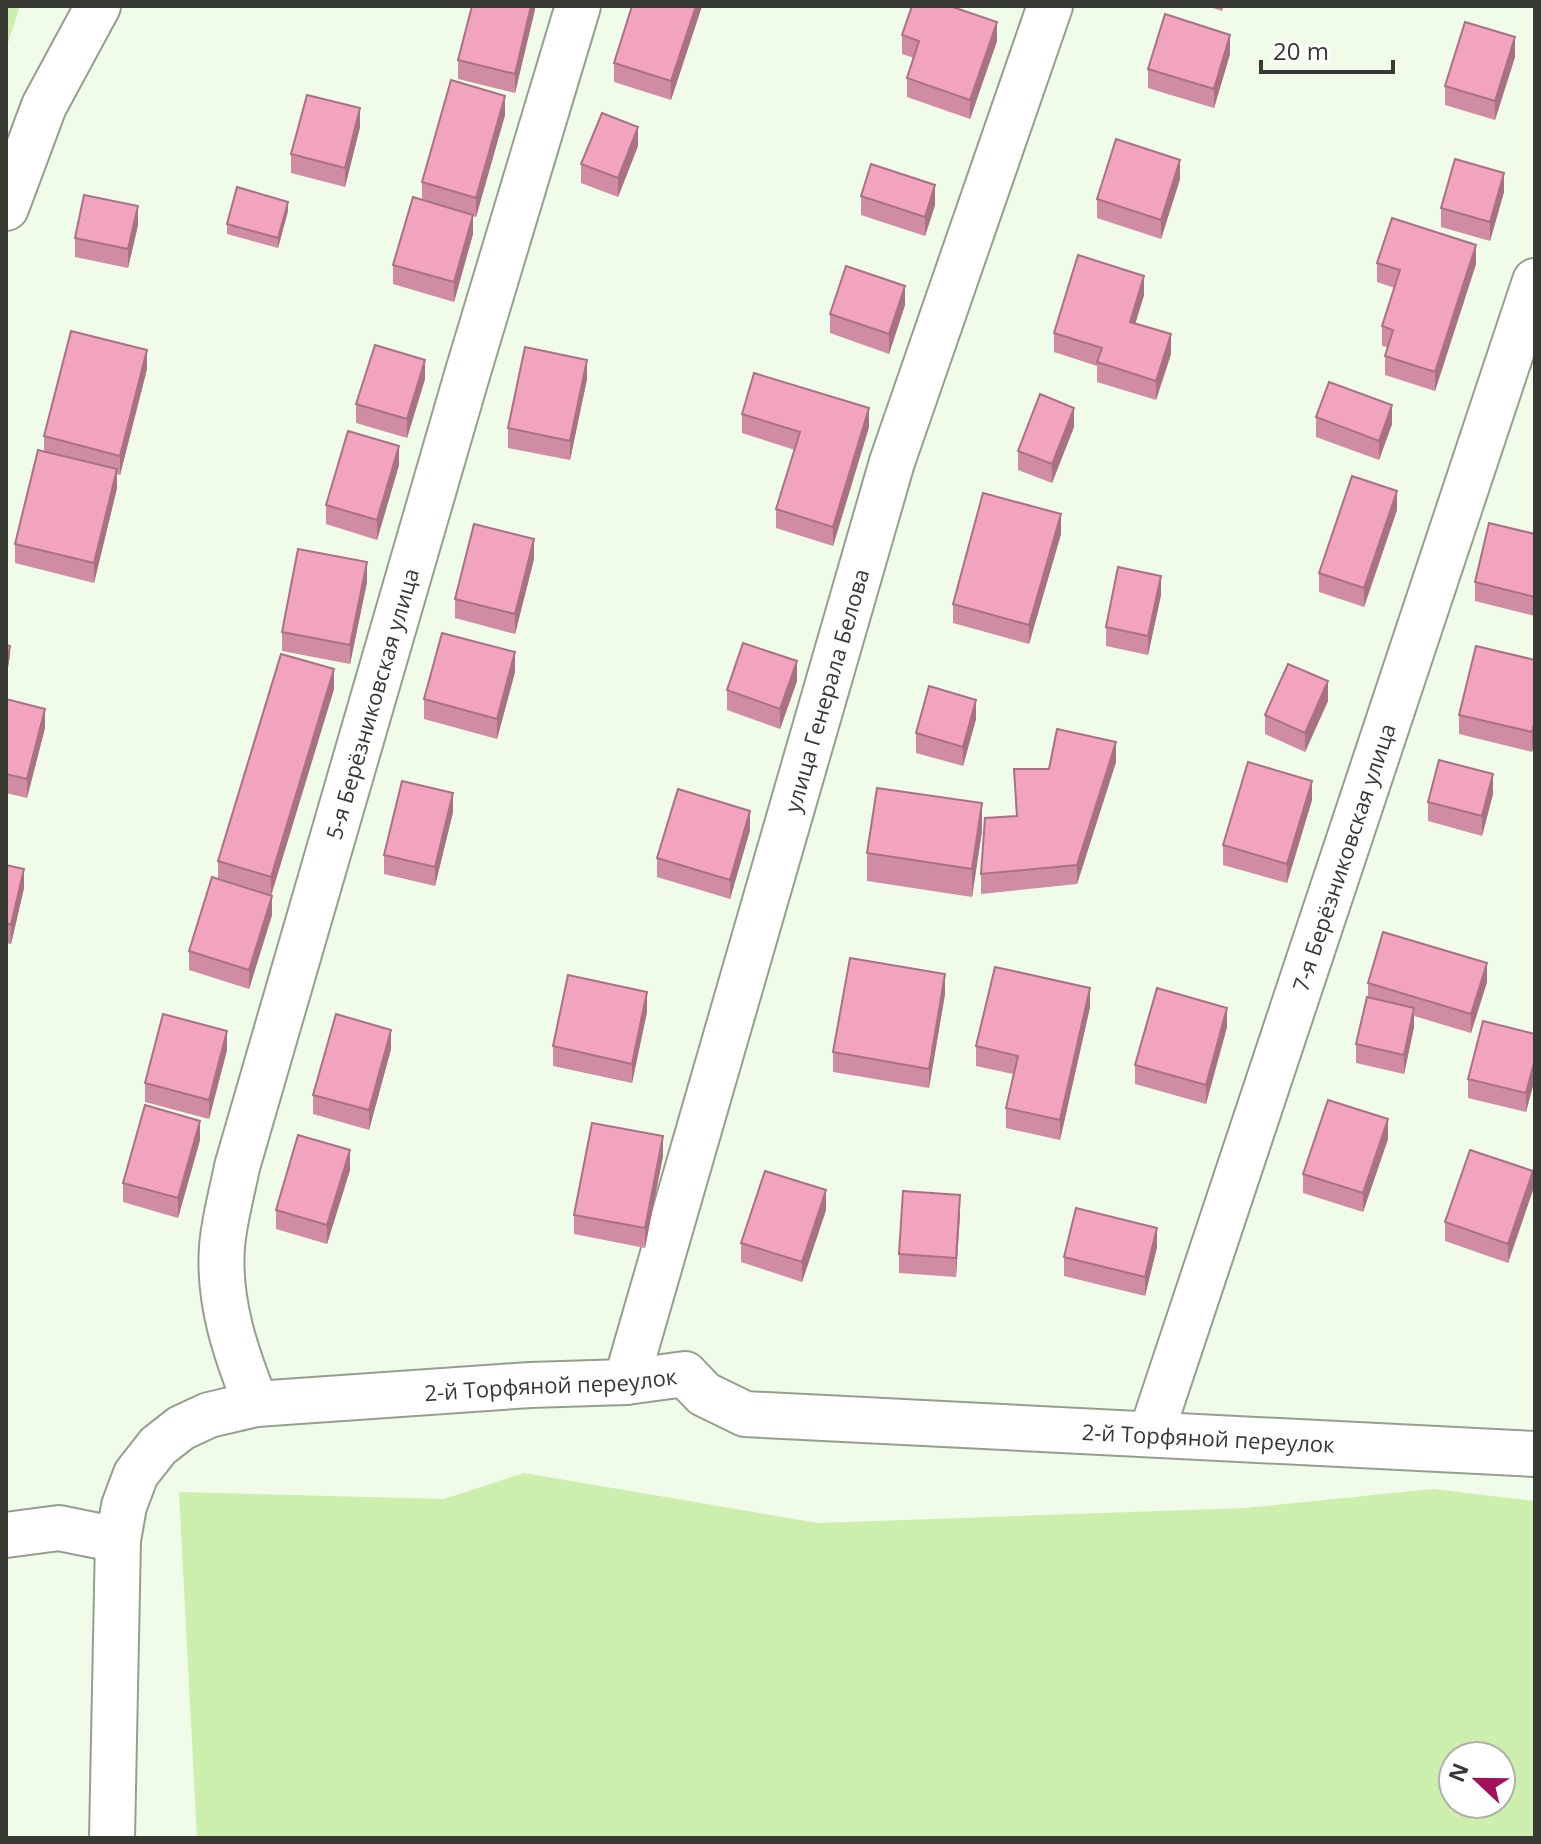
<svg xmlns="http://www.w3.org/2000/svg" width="1541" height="1844" viewBox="0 0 1541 1844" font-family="'Open Sans',sans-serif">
	<rect width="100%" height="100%" fill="#f1fbe9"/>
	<!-- green -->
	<path fill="#cdefad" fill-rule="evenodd" d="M6,6h14l-14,43z
		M524,1473l294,50 427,-15 188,-19 102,12v337h-1338l-18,-346 265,7zM1453,1756h48v48h-48z"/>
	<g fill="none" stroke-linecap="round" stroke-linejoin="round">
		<defs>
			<g id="minor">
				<path d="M6,208l38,-102 54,-100"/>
				<path id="s1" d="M626,1382l266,-920 158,-456"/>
				<path id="s2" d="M256,1404c-20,-50 -38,-102 -34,-157 2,-27 10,-54 15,-80l230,-792 111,-369"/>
				<path id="s3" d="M1151,1434l384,-1153"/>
				<path d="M6,1535l53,-7 59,12"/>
				<path id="s4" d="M112,1838l6,-298 6,-34 12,-32 22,-28 23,-18 28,-13 47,-11 274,-19 96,-3 59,-8 19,20 41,20 790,40"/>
			</g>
		</defs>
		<!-- minor casing -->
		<use href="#minor" stroke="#959f8e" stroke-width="48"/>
		<!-- minor -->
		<use href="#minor" stroke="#fff" stroke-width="44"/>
	</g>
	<!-- wall -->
	<path fill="#d08ca3" d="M535,6l-20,87 -57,-14v-19z
		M632,6h70l-31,94 -57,-18v-19z
		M1207,6h17l-2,5z
		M902,35l95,6 -27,78 -63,-22v-19l7,-20 -12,-4z
		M1230,54l-16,54 -66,-20v-19z
		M1515,57l-20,63 -50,-15v-19z
		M505,115l-29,102 -3,-1v18l-19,68 -61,-18v-19l29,-65v-18z
		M360,127l-15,60 -54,-14v-19z
		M638,146l-20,51 -37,-14v-19z
		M1180,179l-19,60 -64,-21v-19z
		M1504,192l-14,49 -49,-14v-19z
		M861,196l74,9 -10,31 -64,-21z
		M288,211l-10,37 -51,-14v-10z
		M138,225l-10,43 -53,-11v-19z
		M1377,263l99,1 -41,127 -50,-16v-19l2,-9 -5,-1v-20l13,-38 -18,-6z
		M1144,295l-9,29 36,30 -15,46 -59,-18v-16l-43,-14v-19z
		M905,305l-16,49 -59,-21v-19z
		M147,369l-27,106 -3,-1v14l-23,95 -79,-20v-19l29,-93v-15z
		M425,379l-18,59 -51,-15v-19z
		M587,379l-17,81 -62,-12v-20z
		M742,414l127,13 -36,119 -57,-18v-19l19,-59 -53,-17z
		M1316,417l76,7 -13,36 -63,-23z
		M1074,427l-22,56 -34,-13v-19z
		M399,465l-22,75 -51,-16v-19z
		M1397,510l-33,97 -45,-15v-19z
		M1061,534l-32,110 -76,-21v-19z
		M1535,534v82l-60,-15v-19z
		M534,559l-19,75 -60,-16v-19z
		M367,582l-17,82 -68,-13v-19z
		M1161,595l-13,60 -42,-9v-19z
		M1535,660v79l-3,13 -73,-18v-19z
		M515,672l-18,67 -73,-20v-20z
		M797,681l-17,48 -53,-19v-20z
		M334,689l-63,206 1,20 -23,74 -60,-19v-19l29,-72v-18z
		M6,699l39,29 -18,70 -21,-5z
		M1328,701l-23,51 -40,-18v-19z
		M976,719l-13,47 -47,-13v-20z
		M1116,762l-39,122 -96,10v-20l35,-58 -2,-47h35z
		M1493,794l-11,42 -54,-15v-19z
		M1312,800l-25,83 -64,-18v-20z
		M453,812l-18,74 -51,-12v-19z
		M750,830l-20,69 -73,-22v-19z
		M982,831l-10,66 -105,-16v-28z
		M6,865l18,23 -13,56 -5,-1z
		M1487,982l-16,51 -57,-17v11l-10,47 -48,-11v-19l12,-46v-15z
		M945,994l-16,94 -96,-16v-20z
		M1090,1007l-30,133 -54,-12v-20l7,-34 -37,-8v-20z
		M647,1012l-15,71 -79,-17v-20z
		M1227,1027l-21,77 -71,-20v-19z
		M1535,1034v44l-9,34 -58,-14v-19z
		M391,1049l-22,81 -56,-16v-19z
		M227,1050l-18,69 -64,-17v-19z
		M1388,1139l-25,73 -60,-19v-19z
		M200,1140l-22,78 -55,-16v-19z
		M663,1156l-18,92 -71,-14v-19z
		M350,1170l-23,74 -51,-15v-19z
		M1533,1190l-25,73 -63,-22v-19z
		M826,1210l-24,72 -61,-20v-19z
		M960,1214l-4,63 -57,-4v-19z
		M1157,1247l-12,49 -81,-20v-19z"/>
	<!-- shaded-wall -->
	<path fill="#a97284" d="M531,6h4v4l-20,83v-19z
		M696,6h6l-31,94v-19z
		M997,22v19l-27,78v-19z
		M1230,35v19l-16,54v-19z
		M1515,37v20l-20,63v-19z
		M505,96v19l-29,102v-19z
		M360,108v19l-15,60v-19z
		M638,127v19l-20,51v-19z
		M1180,160v19l-19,60v-19z
		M1504,173v19l-14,49v-19z
		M935,185v20l-10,31v-19z
		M288,202v9l-10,37v-10z
		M138,206v19l-10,43v-19z
		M473,215v19l-19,68v-20z
		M1476,245v19l-41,127v-19z
		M1144,276v19l-14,46v-19z
		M905,286v19l-16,49v-20z
		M1171,334v20l-15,46v-19z
		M147,350v19l-27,106v-19z
		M425,360v19l-18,59v-19z
		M587,360v19l-17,81v-19z
		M1392,405v19l-13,36v-19z
		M869,408v19l-36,119v-19z
		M1074,408v19l-22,56v-19z
		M399,446v19l-22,75v-20z
		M117,469v19l-23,95v-20z
		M1397,491v19l-33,97v-19z
		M1061,514v20l-32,110v-19z
		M534,539v20l-19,75v-20z
		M367,562v20l-17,82v-19z
		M1161,576v19l-13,60v-19z
		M10,646v10l-4,24v-10z
		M515,652v20l-18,67v-20z
		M797,661v20l-17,48v-20z
		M334,669v20l-63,207v-19z
		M1328,681v20l-23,51v-19z
		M976,700v19l-13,47v-19z
		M45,709v19l-18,70v-19z
		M1535,720v19l-3,13v-20z
		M1116,742v20l-39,122v-19z
		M1493,774v20l-11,42v-20z
		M1312,781v19l-25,83v-19z
		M453,793v19l-18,74v-19z
		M982,803v28l-10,66v-28z
		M750,811v19l-20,69v-19z
		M8,815v20l-2,9v-19z
		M24,869v19l-13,56v-19z
		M272,896v19l-23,74v-19z
		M1487,963v19l-16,51v-19z
		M945,974v20l-16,94v-19z
		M1090,988v19l-30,133v-20z
		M647,992v20l-15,71v-19z
		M1227,1008v19l-21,77v-19z
		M1414,1008v19l-10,47v-19z
		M391,1030v19l-22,81v-20z
		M227,1031v19l-18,69v-19z
		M1535,1059v19l-9,34v-19z
		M1388,1119v20l-25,73v-19z
		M200,1121v19l-22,78v-20z
		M663,1136v20l-18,92v-20z
		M350,1150v20l-23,74v-19z
		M1533,1171v19l-25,73v-19z
		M826,1190v20l-24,72v-20z
		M960,1195v19l-4,63v-19z
		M1157,1228v19l-12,49v-19z"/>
	<!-- building -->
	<path fill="#f2a3bd" stroke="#a97284" stroke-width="2" d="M472,6h59l-16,68 -57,-14z
		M632,6h64l-25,75 -57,-18z
		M912,6h38l47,16 -27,78 -63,-22 12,-37 -17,-6z
		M1165,14l65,21 -16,54 -66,-20z
		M1465,22l50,15 -20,64 -50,-15z
		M451,80l54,16 -29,102 -54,-16z
		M307,95l53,13 -15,60 -54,-14z
		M602,113l36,14 -20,51 -37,-14z
		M1116,139l64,21 -19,60 -64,-21z
		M1455,159l49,14 -14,49 -49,-14z
		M871,164l64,21 -10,32 -64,-21z
		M237,187l51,15 -10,36 -51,-14z
		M84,195l54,11 -10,43 -53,-11z
		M413,197l60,18 -19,67 -61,-17z
		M1392,218l84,27 -41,127 -50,-16 8,-26 -11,-4 18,-56 -23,-7z
		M1078,255l66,21 -14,46 41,12 -15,47 -59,-19 5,-14 -48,-15z
		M846,266l59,20 -16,48 -59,-20z
		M71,331l76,19 -27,106 -76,-20z
		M375,345l50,15 -18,59 -51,-15z
		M525,347l62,13 -17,81 -62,-13z
		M754,373l115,35 -36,119 -57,-18 24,-77 -58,-18z
		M1329,382l63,23 -13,36 -63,-24z
		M1040,394l34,14 -22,56 -34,-13z
		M348,431l51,15 -22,74 -51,-15z
		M38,450l79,19 -23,94 -79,-19z
		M1352,476l45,15 -33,97 -45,-15z
		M983,493l78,21 -32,111 -76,-21z
		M1489,523l46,11v63l-60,-15z
		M474,524l60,15 -19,75 -60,-15z
		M298,549l69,13 -17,83 -68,-13z
		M1118,567l43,9 -13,60 -42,-9z
		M442,633l73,19 -18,67 -73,-20z
		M743,643l54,18 -17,48 -53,-19z
		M6,645l4,1 -4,24z
		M1476,646l59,14v60l-3,12 -73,-17z
		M281,654l53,15 -63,208 -53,-16z
		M1288,664l40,17 -23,52 -40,-18z
		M929,686l47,14 -13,47 -47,-14z
		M6,699l39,10 -18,70 -21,-5z
		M1057,729l59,13 -39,123 -96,9 4,-56 32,-2 -3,-47h35z
		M1439,760l54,14 -11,42 -54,-14z
		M1248,762l64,19 -25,83 -64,-19z
		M402,781l51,12 -18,74 -51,-12z
		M877,788l105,15 -10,66 -105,-16z
		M678,789l72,22 -20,69 -73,-22z
		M6,865l18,4 -13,56 -5,-2z
		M212,877l60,19 -23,74 -60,-19z
		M1383,932l104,31 -16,51 -103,-31z
		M850,958l95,16 -16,95 -96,-17z
		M995,967l95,21 -30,132 -54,-12 12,-52 -42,-10z
		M568,975l79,17 -15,72 -79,-18z
		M1157,988l70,20 -21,77 -71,-20z
		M1367,997l47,11 -10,47 -48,-11z
		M163,1014l64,17 -18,69 -64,-17z
		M336,1014l55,16 -22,80 -56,-15z
		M1483,1021l52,13v25l-9,34 -58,-14z
		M1328,1100l60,19 -25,74 -60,-19z
		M145,1105l55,16 -22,77 -55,-15z
		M592,1123l71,13 -18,92 -71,-13z
		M298,1135l52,15 -23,75 -51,-15z
		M1470,1150l63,21 -25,73 -63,-22z
		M765,1171l61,19 -24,72 -61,-19z
		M903,1191l57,4 -4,63 -57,-4z
		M1076,1208l81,20 -12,49 -81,-20z"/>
	<g text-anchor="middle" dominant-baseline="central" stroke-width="6" stroke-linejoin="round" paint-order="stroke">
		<!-- street labels -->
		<g font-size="22" fill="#363a33" stroke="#fff">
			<text stroke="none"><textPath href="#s1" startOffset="720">улица Генерала Белова</textPath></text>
			<text stroke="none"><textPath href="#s2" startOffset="726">5-я Берёзниковская улица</textPath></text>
			<text stroke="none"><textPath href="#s3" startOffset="608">7-я Берёзниковская улица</textPath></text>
			<text stroke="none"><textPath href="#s4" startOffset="806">2-й Торфяной переулок</textPath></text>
			<text stroke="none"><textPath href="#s4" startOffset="1478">2-й Торфяной переулок</textPath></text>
		</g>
	</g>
	<!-- border -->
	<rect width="1541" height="1844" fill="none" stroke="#363a33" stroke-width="16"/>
	<!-- north arrow -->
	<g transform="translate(1477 1780) rotate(292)"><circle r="38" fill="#ffffff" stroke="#afb0ad" stroke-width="2"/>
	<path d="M0-6L14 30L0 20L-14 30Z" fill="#a11259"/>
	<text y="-12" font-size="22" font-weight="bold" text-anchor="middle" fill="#363a33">N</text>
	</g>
	<!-- scale -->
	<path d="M1261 60v12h132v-12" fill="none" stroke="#363a33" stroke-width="4"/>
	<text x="1273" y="60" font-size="24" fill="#363a33" stroke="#ffffff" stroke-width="6" paint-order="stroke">20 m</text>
</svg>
